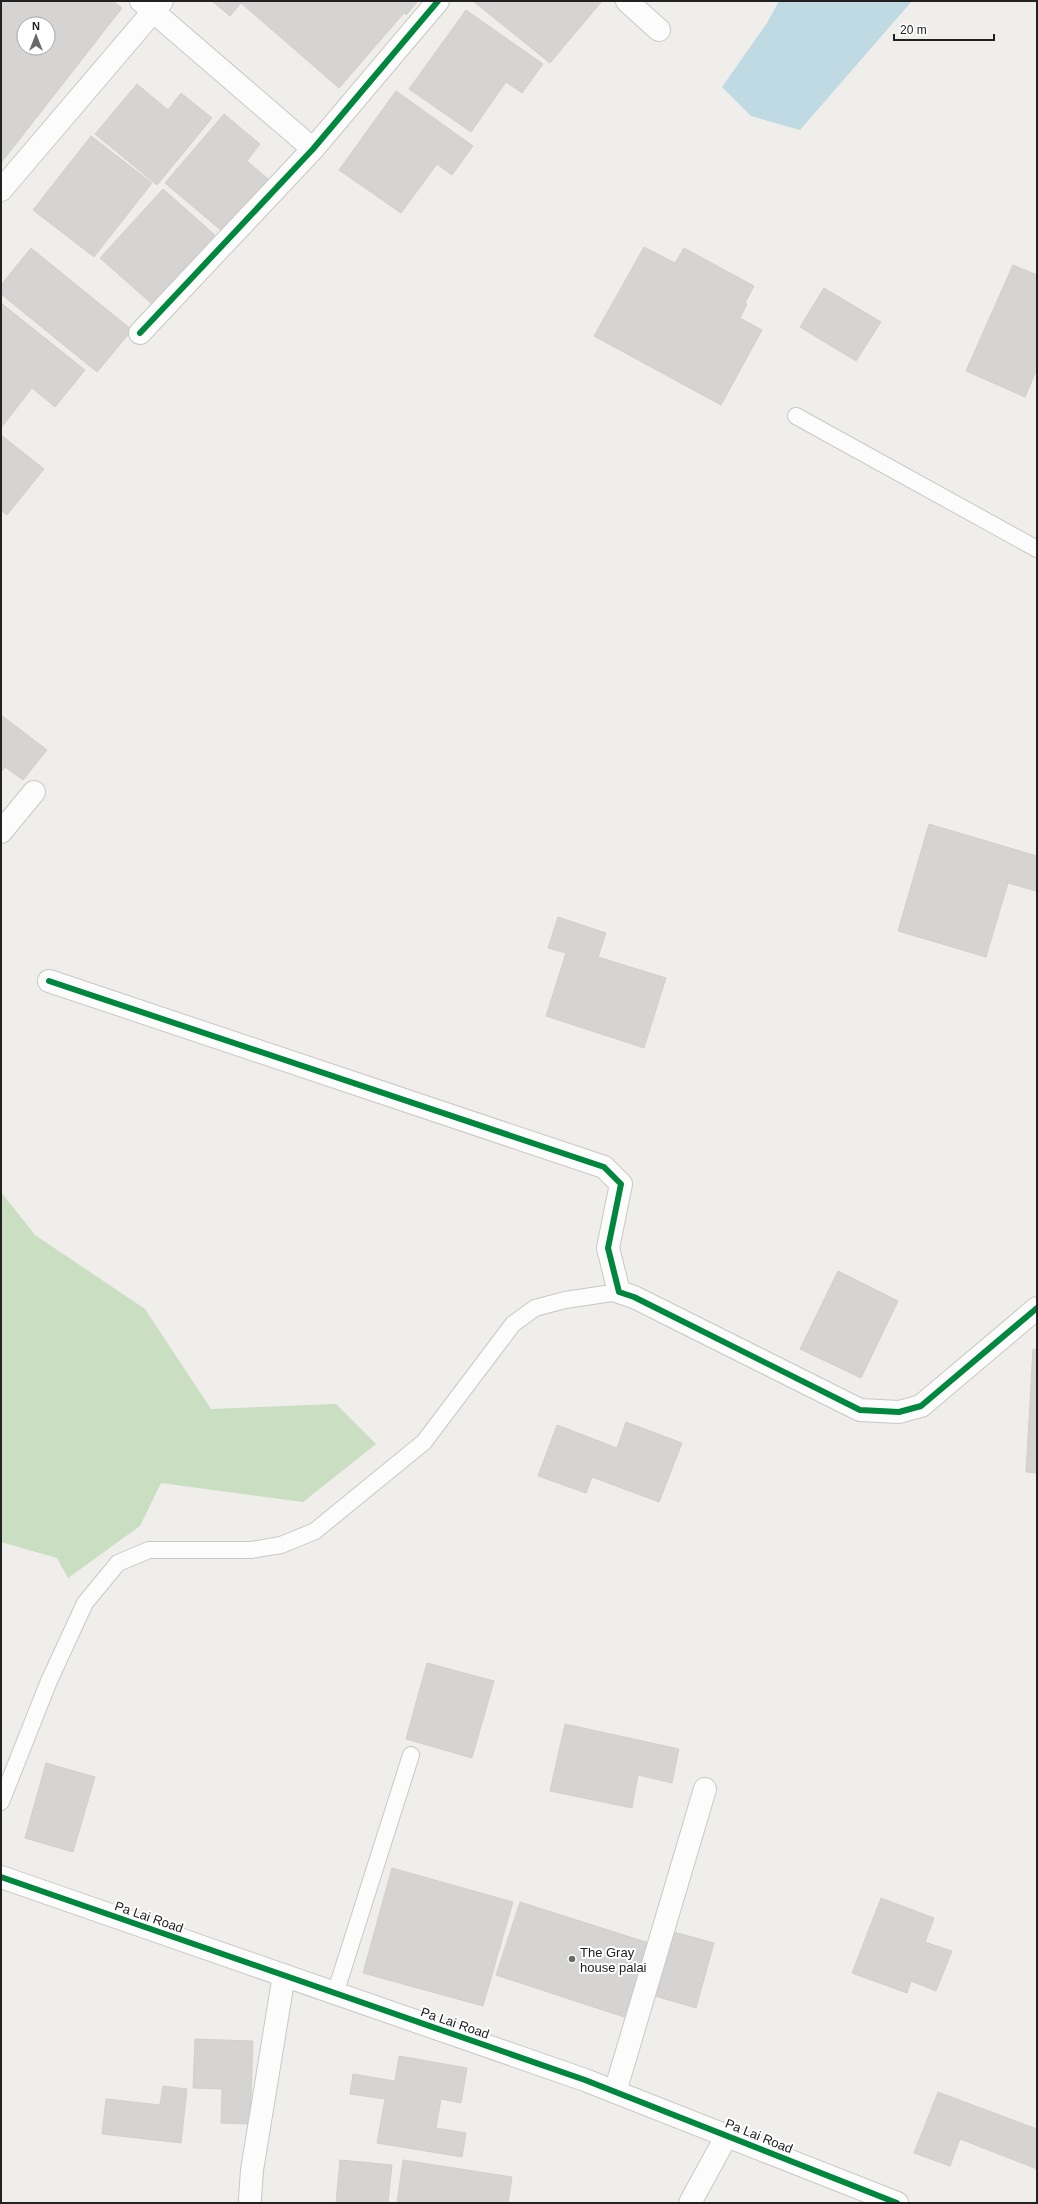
<svg xmlns="http://www.w3.org/2000/svg" width="1038" height="2204" viewBox="0 0 1038 2204" font-family="Arial,sans-serif">
	<rect width="100%" height="100%" fill="#efeeeb"/>
	<!-- forest -->
	<path fill="#cadec1" d="M1,1192l34,43 110,74 66,100 125,-5 40,40 -73,58 -142,-19 -21,43 -72,52 -11,-20 -56,-16z"/>
	<!-- water -->
	<path fill="#bfdae2" d="M779,1h133l-112,129 -49,-14 -29,-29 45,-64z"/>
	<!-- building -->
	<path fill="#d6d4d2" stroke="#d2d0cc" fill-rule="evenodd" d="M1,1h112l9,7 -121,155zM24,24h24v24h-24z
		M212,1h206l-12,14 -2,-2 -65,75 -98,-85 -11,13z
		M473,1h129l-52,62z
		M466,10l77,54 -21,29 -16,-11 -35,50 -62,-43z
		M137,84l31,26 13,-17 31,25 -55,67 -62,-51z
		M396,91l77,55 -21,29 -15,-11 -36,49 -62,-43z
		M224,114l36,30 -13,17 21,18 -45,53 -58,-49z
		M91,136l61,47 -58,74 -61,-47z
		M163,189l52,46 -63,69 -52,-46z
		M644,247l31,16 9,-15 70,38 -9,17 2,1 -7,14 22,12 -41,75 -127,-69z
		M31,248l101,82 -35,42 -96,-78v-9z
		M1013,265l24,10v94l-12,28 -59,-26z
		M824,288l57,34 -25,39 -56,-34z
		M1,303l84,67 -30,37 -23,-19 -31,40z
		M1,435l43,34 -37,46 -6,-5z
		M1,715l46,35 -24,30 -18,-13 -4,5z
		M929,824l108,32 -1,35 -28,-8 -22,74 -88,-26z
		M558,917l48,16 -8,24 68,21 -22,70 -98,-32 20,-63 -18,-5z
		M838,1271l60,30 -37,77 -61,-29z
		M1033,1349l4,1v123l-11,-1z
		M626,1422l56,21 -23,59 -67,-25 -6,16 -48,-17 19,-51 60,23z
		M427,1663l67,18 -22,77 -66,-19z
		M565,1724l114,25 -7,34 -34,-8 -6,33 -82,-17z
		M46,1763l49,14 -22,75 -48,-14z
		M392,1868l121,34 -30,104 -120,-33z
		M881,1898l53,20 -9,24 27,9 -16,40 -25,-10 -4,12 -55,-20z
		M520,1902l129,41 -25,74 -128,-42z
		M674,1932l40,11 -18,65 -41,-12z
		M195,2039l58,2 -3,83 -29,-1 1,-34 -29,-1z
		M399,2056l68,12 -6,35 -20,-4 -5,29 30,5 -4,24 -85,-14 8,-44 -35,-5 3,-20 42,7z
		M163,2086l24,3 -6,54 -79,-9 4,-35 54,6z
		M938,2092l99,37v40l-77,-30 -10,27 -36,-13z
		M340,2160l52,5 -4,38h-52z
		M403,2160l109,17 -4,26h-111z"/>
	<g fill="none" stroke-linecap="round" stroke-linejoin="round">
		<defs>
			<path id="lane" d="M796,416l241,133
				M1,1802l48,-121 36,-78 33,-40 31,-13h102l30,-5 34,-14 109,-89 89,-118 22,-16 30,-8 54,-8
				M335,1994l76,-239"/>
			<path id="street" d="M141,1l172,148
				M627,1l32,29
				M1,190l161,-189
				M140,333l173,-184 125,-148
				M1,832l33,-40
				M49,981l555,186 17,17 -13,64 11,44 15,5 226,113 39,2 22,-6 116,-98
				M1,1877l584,203 312,123
				M615,2092l90,-303
				M250,2199l2,-29 32,-195
				M690,2203l37,-68"/>
		</defs>
		<!-- lane casing -->
		<use href="#lane" stroke="#c8c8c6" stroke-width="18"/>
		<!-- street casing -->
		<use href="#street" stroke="#c8c8c6" stroke-width="24"/>
		<!-- lane -->
		<use href="#lane" stroke="#fdfcfc" stroke-width="16"/>
		<!-- street -->
		<use href="#street" stroke="#fdfcfc" stroke-width="22"/>
		<defs>
			<path id="cycleway" d="M140,333l173,-184 125,-148
				M49,981l555,186 17,17 -13,64 11,44 15,5 226,113 39,2 22,-6 116,-98
				M1,1877l584,203 312,123"/>
		</defs>
		<!-- cycleway casing -->
		<use href="#cycleway" stroke="#fff" stroke-width="8"/>
		<!-- cycleway -->
		<use href="#cycleway" stroke="#00873e" stroke-width="6"/>
	</g>
	<!-- markers -->
	<circle fill="#696968" stroke="#fff" stroke-width="1.5" cx="572" cy="1959" r="4"/>
	<g text-anchor="middle" dominant-baseline="central" stroke-width="4" stroke-linejoin="round" paint-order="stroke">
		<!-- street labels -->
		<g font-size="13" fill="#212121" stroke="#fff">
			<text transform="translate(149 1917) rotate(19)">Pa Lai Road</text>
			<text transform="translate(455 2023) rotate(19)">Pa Lai Road</text>
			<text transform="translate(759 2136) rotate(22)">Pa Lai Road</text>
		</g>
		<!-- poi labels -->
		<g font-size="13" fill="#212121" stroke="#fff" text-anchor="start">
			<text x="580" y="1952">The Gray<tspan x="580" dy="15">house palai</tspan></text>
		</g>
	</g>
	<!-- border -->
	<rect width="1038" height="2204" fill="none" stroke="#212121" stroke-width="4"/>
	<!-- north arrow -->
	<g transform="translate(36 36)"><circle r="19" fill="#ffffff" stroke="#a6a6a6"/>
	<path d="M0-3L7 15L0 10L-7 15Z" fill="#696968"/>
	<text y="-6" font-size="11" font-weight="bold" text-anchor="middle" fill="#212121">N</text>
	</g>
	<!-- scale -->
	<path d="M894 34v6h100v-6" fill="none" stroke="#212121" stroke-width="2"/>
	<text x="900" y="34" font-size="12" fill="#212121" stroke="#ffffff" stroke-width="3" paint-order="stroke">20 m</text>
</svg>
